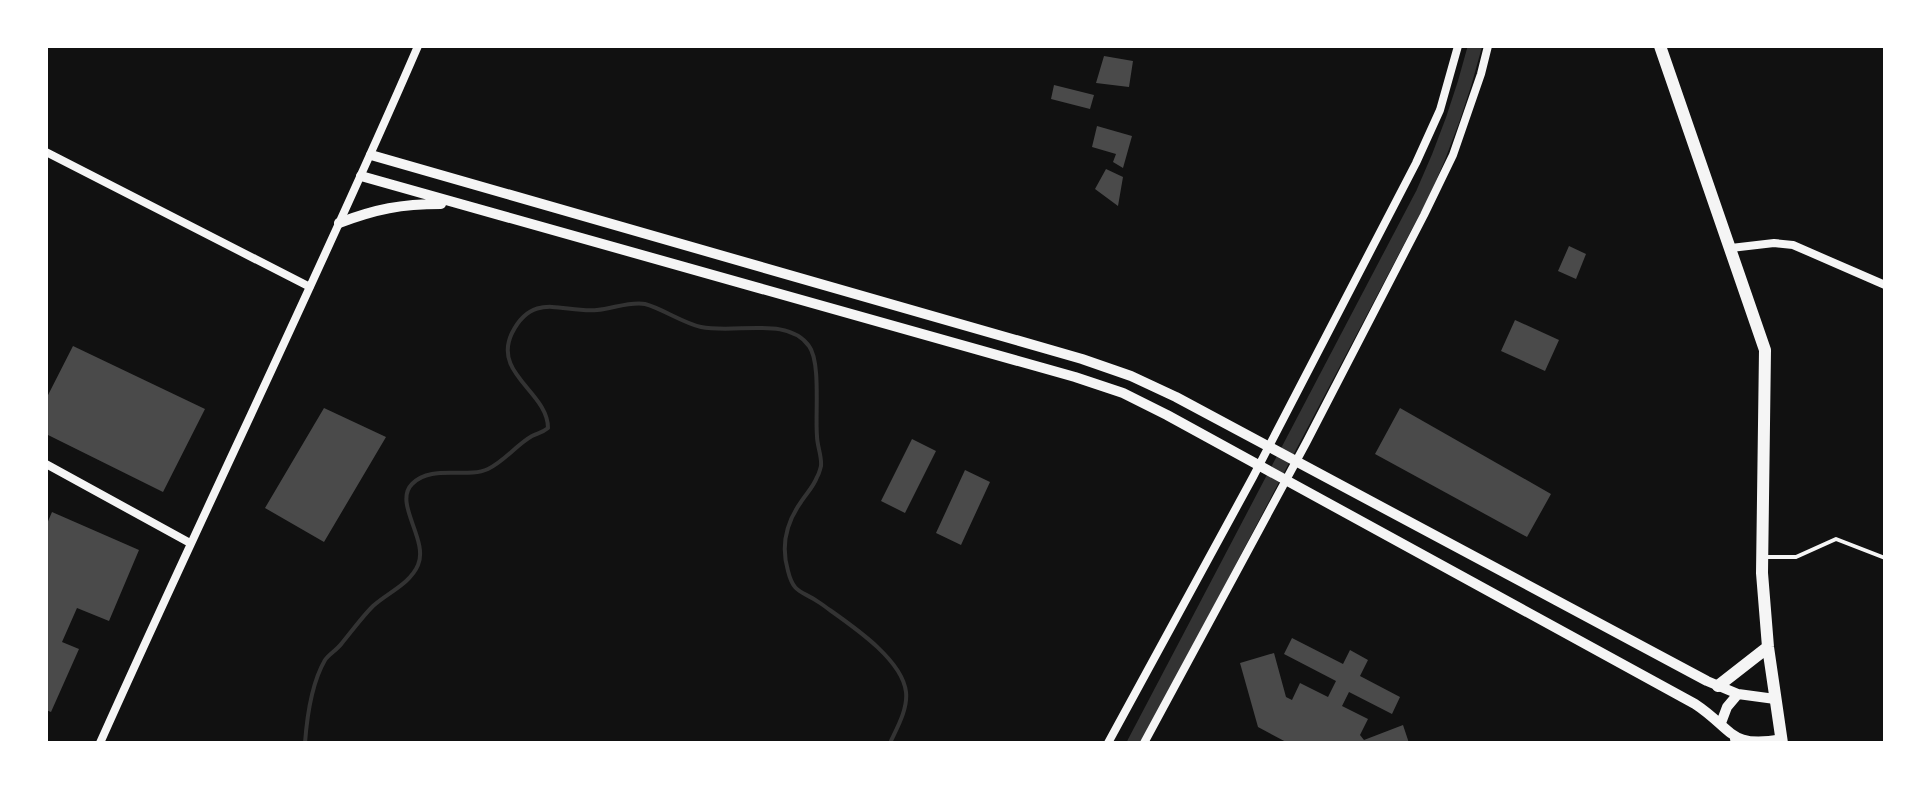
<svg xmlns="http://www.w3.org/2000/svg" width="1931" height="789" viewBox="0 0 1931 789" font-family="Ubuntu,sans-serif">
	<rect width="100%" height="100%" fill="#111"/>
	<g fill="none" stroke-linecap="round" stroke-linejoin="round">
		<!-- stream -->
		<path stroke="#333" stroke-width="4" d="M305,743c2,-27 6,-59 20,-83 4,-6 12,-10 17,-17 10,-12 20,-26 31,-37 14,-13 37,-22 45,-41 11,-25 -25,-62 -6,-81 19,-20 54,-5 76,-15 17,-8 28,-24 44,-33 6,-3 10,-3 16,-8 0,-36 -56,-54 -36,-95 21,-42 50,-20 85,-23 15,-1 33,-9 48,-6 16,4 38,19 56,23 35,7 87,-11 108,19 12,16 6,69 8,90 0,10 5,20 4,30 -1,4 -2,8 -4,11 -3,9 -11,17 -16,25 -15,21 -20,45 -13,69 6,24 14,19 32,32 26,19 82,54 86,89 2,17 -9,36 -16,51"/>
		<!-- canal -->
		<path stroke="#333" stroke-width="14" d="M1134,743l289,-550c22,-48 39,-96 52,-147"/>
	</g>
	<!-- building -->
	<path fill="#4a4a4a" d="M1104,56l29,5 -4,26 -33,-4z
		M1054,85l40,10 -4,14 -39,-10z
		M1097,126l35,10 -9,32 -10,-6 3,-8 -24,-7z
		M1106,169l17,8 -5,29 -23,-17z
		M1569,246l17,8 -10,25 -18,-8z
		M1515,320l44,20 -14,31 -44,-20z
		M73,346l132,63 -42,83 -117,-58v-35z
		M324,408l62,29 -62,105 -59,-34z
		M1400,408l151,86 -24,43 -152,-83z
		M912,439l24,12 -31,62 -24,-12z
		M965,470l25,12 -29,63 -25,-12z
		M52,512l87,38 -30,71 -32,-13 -15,34 17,7 -28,63 -5,-2v-184z
		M1292,638l51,26 7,-14 18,10 -8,16 40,21 -8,17 -43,-22 -7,14 26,13 -8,16 4,5 39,-15 6,18h-121l-30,-16 -18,-64 34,-10 12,44 6,3 8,-17 28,14 8,-16 -52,-27z"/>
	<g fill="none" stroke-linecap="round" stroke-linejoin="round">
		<!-- service -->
		<path stroke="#f5f5f5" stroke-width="4" d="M1764,557h32l40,-18 49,19"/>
		<!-- minor -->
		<path stroke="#f5f5f5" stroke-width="8" d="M46,152l264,135
			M1731,248l43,-5 19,2 92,40
			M46,464l144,79
			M100,743c104,-233 217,-463 318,-697
			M1108,743l145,-266 163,-314 24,-53 18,-64
			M1144,743l162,-300 118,-228 29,-60 28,-81 7,-28"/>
		<!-- tertiary -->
		<path stroke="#f5f5f5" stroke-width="10" d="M371,155l711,204 49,17 45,21 531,284 31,13 37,5
			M361,176l714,201 48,16 44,22 528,289c38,25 34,45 87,35
			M339,223c37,-14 62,-19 102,-19
			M1721,723l6,-16 11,-13"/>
		<!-- trunk -->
		<path stroke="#f5f5f5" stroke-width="12" d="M1660,46l105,304 -3,223 6,74 14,96
			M1718,686l50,-39
			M1736,739l3,4"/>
	</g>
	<!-- border -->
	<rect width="1931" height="789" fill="none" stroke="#ffffff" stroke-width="96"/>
</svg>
